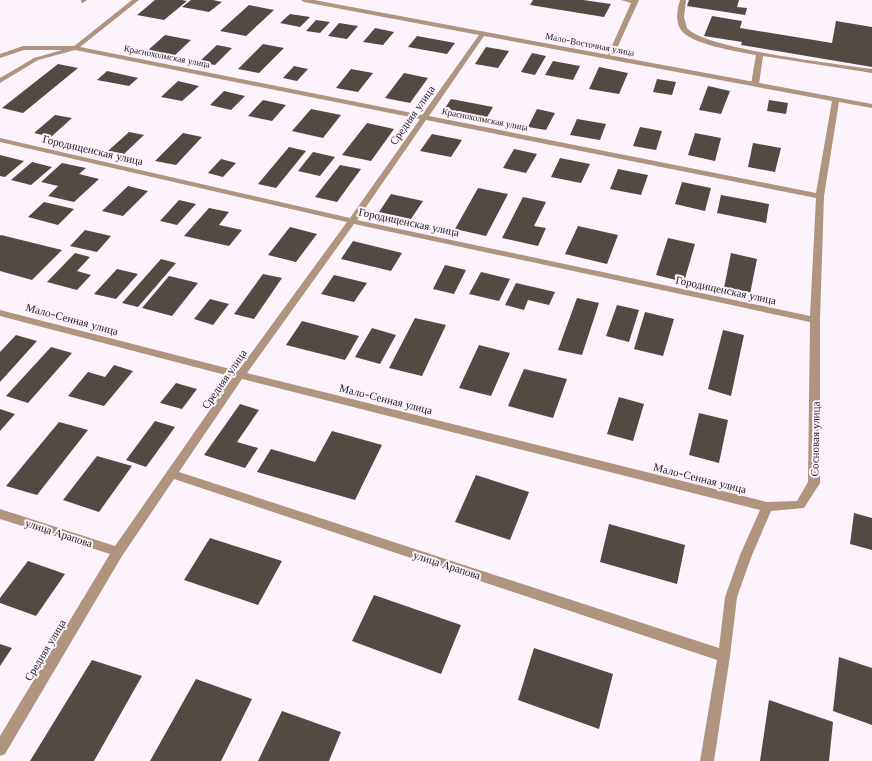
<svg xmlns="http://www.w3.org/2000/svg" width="872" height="761" viewBox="0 0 872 761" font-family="'Libre Baskerville',serif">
	<rect width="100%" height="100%" fill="#fcf3fc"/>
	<!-- building -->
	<path fill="#534b43" d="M155,0h27l5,1 -23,19 -27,-5z
		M191,0h22l9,2 -13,10 -27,-5z
		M533,0h50l28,4 -7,13 -74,-12z
		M689,0h50l-2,7 10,1 -2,7 -58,-9z
		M249,5l25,5 -28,26 -26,-5z
		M290,14l20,3 -10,10 -20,-4z
		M712,16l30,5 -2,7 92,15 4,-22 36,6v40l-131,-22 1,-3 -38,-6z
		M316,20l14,2 -10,11 -14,-2z
		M339,23l19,3 -11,13 -19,-3z
		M375,28l19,4 -11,13 -20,-3z
		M165,35l26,5 -18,17 -27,-5z
		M417,36l38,7 -8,11 -39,-7z
		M263,44l21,4 -25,25 -21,-4z
		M217,45l15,3 -17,17 -16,-3z
		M486,47l23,4 -11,17 -23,-4z
		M532,53l14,3 -11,19 -14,-3z
		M553,61l27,5 -7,14 -28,-5z
		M58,64l20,4 -55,45 -21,-5z
		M294,66l14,3 -11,12 -14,-3z
		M599,67l29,6 -9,21 -30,-5z
		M351,69l22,4 -15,19 -22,-4z
		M107,71l31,7 -9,8 -32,-6z
		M404,73l24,5 -18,25 -25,-5z
		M657,79l19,3 -4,13 -19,-3z
		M178,81l21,5 -17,15 -21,-4z
		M708,86l22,5 -9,23 -22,-4z
		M224,91l21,5 -14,14 -21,-5z
		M451,99l42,8 -7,12 -43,-8z
		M263,100l23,5 -14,16 -24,-5z
		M769,100l19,3 -2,11 -19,-3z
		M311,109l30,6 -18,23 -31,-7z
		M537,109l18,4 -9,17 -18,-3z
		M55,115l17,3 -21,19 -17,-4z
		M577,119l29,5 -6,16 -30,-5z
		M367,123l27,6 -23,32 -29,-6z
		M640,127l22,4 -6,19 -23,-4z
		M129,132l15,3 -20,19 -16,-3z
		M183,133l19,4 -26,28 -21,-4z
		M695,133l26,5 -6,23 -27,-6z
		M432,134l30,6 -11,17 -31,-6z
		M753,143l28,5 -6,24 -27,-5z
		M289,147l17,4 -30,37 -18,-4z
		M514,149l23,5 -11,19 -23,-5z
		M313,152l22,5 -15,19 -22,-5z
		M0,155l24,6 -19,16 -5,-1z
		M560,158l30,6 -9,19 -30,-6z
		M221,159l15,4 -13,14 -15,-4z
		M32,162l20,5 -21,18 -20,-5z
		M62,163l24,5 -7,6 20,5 -25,23 -26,-6 10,-10 -17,-4z
		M340,165l21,4 -24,33 -22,-5z
		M618,169l30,6 -7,20 -31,-6z
		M682,182l29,6 -6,23 -30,-7z
		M128,186l20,5 -25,25 -21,-5z
		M478,188l30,6 -22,42 -31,-7z
		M391,194l32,7 -12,18 -32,-7z
		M721,195l48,9 -3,19 -49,-10z
		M523,197l23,5 -12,24 12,2 -8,18 -36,-8z
		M179,200l17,4 -19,21 -17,-4z
		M44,202l30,7 -16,16 -30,-8z
		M209,208l20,4 -10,13 23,5 -13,16 -45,-10z
		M578,226l40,9 -11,29 -42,-10z
		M290,227l27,7 -21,28 -28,-7z
		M85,230l26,6 -14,16 -27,-6z
		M1,235l61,15 -30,30 -32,-9v-35z
		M668,238l27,6 -11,38 -28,-7z
		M353,241l49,12 -11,18 -50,-12z
		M75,253l15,4 -13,14 14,4 -14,15 -30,-8z
		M731,253l26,6 -7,35 -26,-6z
		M161,259l15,4 -38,44 -16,-4z
		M445,265l21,5 -12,24 -21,-5z
		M117,269l21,5 -22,25 -22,-5z
		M481,272l29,7 -11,22 -30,-7z
		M263,274l19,4 -28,41 -20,-5z
		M334,275l33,8 -13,19 -33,-8z
		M169,276l29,7 -26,33 -30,-8z
		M516,283l39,9 -6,13 -21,-5 -4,10 -19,-5z
		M577,298l22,5 -17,52 -24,-5z
		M210,299l19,5 -16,21 -19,-6z
		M617,305l22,5 -10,32 -23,-6z
		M645,312l29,7 -11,37 -29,-7z
		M415,318l31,7 -24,51 -33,-8z
		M302,321l57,15 -14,24 -59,-15z
		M372,328l24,7 -16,29 -25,-7z
		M723,330l21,5 -13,61 -23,-7z
		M16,335l21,6 -37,41v-30z
		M479,345l31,8 -19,43 -32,-8z
		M51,347l21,6 -44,50 -22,-7z
		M114,365l19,6 -29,35 -36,-10 20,-24 17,5z
		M524,369l43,10 -14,39 -45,-12z
		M176,383l21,6 -15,20 -22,-6z
		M619,397l25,7 -11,37 -26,-7z
		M240,404l19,6 -22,32 21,6 -13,20 -41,-13z
		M0,409l15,5 -15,17z
		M699,413l29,7 -9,43 -30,-8z
		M155,421l20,6 -29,40 -20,-7z
		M59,422l29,8 -51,65 -31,-9z
		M332,431l50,14 -27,55 -98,-28 14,-23 44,13z
		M97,456l35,10 -33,46 -36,-12z
		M476,475l53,17 -19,48 -55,-18z
		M854,513l18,5v32l-22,-6z
		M609,524l76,21 -8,39 -77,-22z
		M210,538l72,23 -24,44 -74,-25z
		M28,561l37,13 -29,42 -36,-13v-5z
		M374,595l87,30 -20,49 -89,-33z
		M0,644l12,4 -12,18z
		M534,648l79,26 -14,55 -81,-29z
		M839,657l33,11v57l-39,-14z
		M92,660l50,16 -48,85h-64z
		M196,679l56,20 -31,62h-71z
		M769,700l64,22 -4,39h-69z
		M282,711l59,21 -12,29h-71z"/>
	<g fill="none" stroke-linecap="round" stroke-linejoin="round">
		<!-- lane -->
		<path fill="#b0947e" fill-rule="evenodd" d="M81,0h6l-4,3 -2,-1z
			M621,0h18l-26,57 -3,2 -3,-2 24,-54z
			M680,0h6l-2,17 3,11c17,21 152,36 185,41v4l-109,-17 -4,28 -4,2 -4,-2 5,-29c-17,-3 -66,-11 -75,-25 -6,-9 -4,-20 -1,-30z
			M23,46h52l3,2 -3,2h-51l-24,8v-4z"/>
		<!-- street -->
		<path fill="#b0947e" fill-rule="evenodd" d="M132,0h7l-59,47 342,68 57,-80 -175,-33 -3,-2h13l558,104v4l-33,-6 -15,94 -4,124v163l-16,25 -33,3 -19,44 -15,42 -7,59 -16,105h-14l17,-101 -543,-181 -52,77 -117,198 -5,2v-20l110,-182 -110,-35v-10l115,37 118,-169 -233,-61v-6l238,61 109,-149 -347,-80v-4l350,80 70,-99 -345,-69 -37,10 -38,23v-5l34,-20 39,-11zM484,36l348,65 -16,92 -387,-77zM426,120l390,78 -6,118 -453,-96zM354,224l456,98 -2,160 -11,19 -30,1 -520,-129zM242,379l518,131 -20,45 -15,42 -6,51 -540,-176z"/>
	</g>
	<g text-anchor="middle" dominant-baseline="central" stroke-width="4" stroke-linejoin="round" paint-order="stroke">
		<!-- far-street labels -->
		<g font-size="9" fill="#242024" stroke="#fcf3fc">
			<text transform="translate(590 44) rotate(11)">Мало-Восточная улица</text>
			<text transform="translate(167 56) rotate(11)">Краснохолмская улица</text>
			<text transform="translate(485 119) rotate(11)">Краснохолмская улица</text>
		</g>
		<!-- street labels -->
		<g font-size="11" fill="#242024" stroke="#fcf3fc">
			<text transform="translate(412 115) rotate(-55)">Средняя улица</text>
			<text transform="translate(93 150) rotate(13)">Городищенская улица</text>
			<text transform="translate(409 222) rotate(12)">Городищенская улица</text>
			<text transform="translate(726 290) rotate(12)">Городищенская улица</text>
			<text transform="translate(72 319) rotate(15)">Мало-Сенная улица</text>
			<text transform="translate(224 379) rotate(-55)">Средняя улица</text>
			<text transform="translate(386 399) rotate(14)">Мало-Сенная улица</text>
			<text transform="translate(815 439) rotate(-89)">Сосновая улица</text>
			<text transform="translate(700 478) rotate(14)">Мало-Сенная улица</text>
			<text transform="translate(59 533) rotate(18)">улица Арапова</text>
			<text transform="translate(447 565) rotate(18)">улица Арапова</text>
			<text transform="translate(45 650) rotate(-59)">Средняя улица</text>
		</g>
	</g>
</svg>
